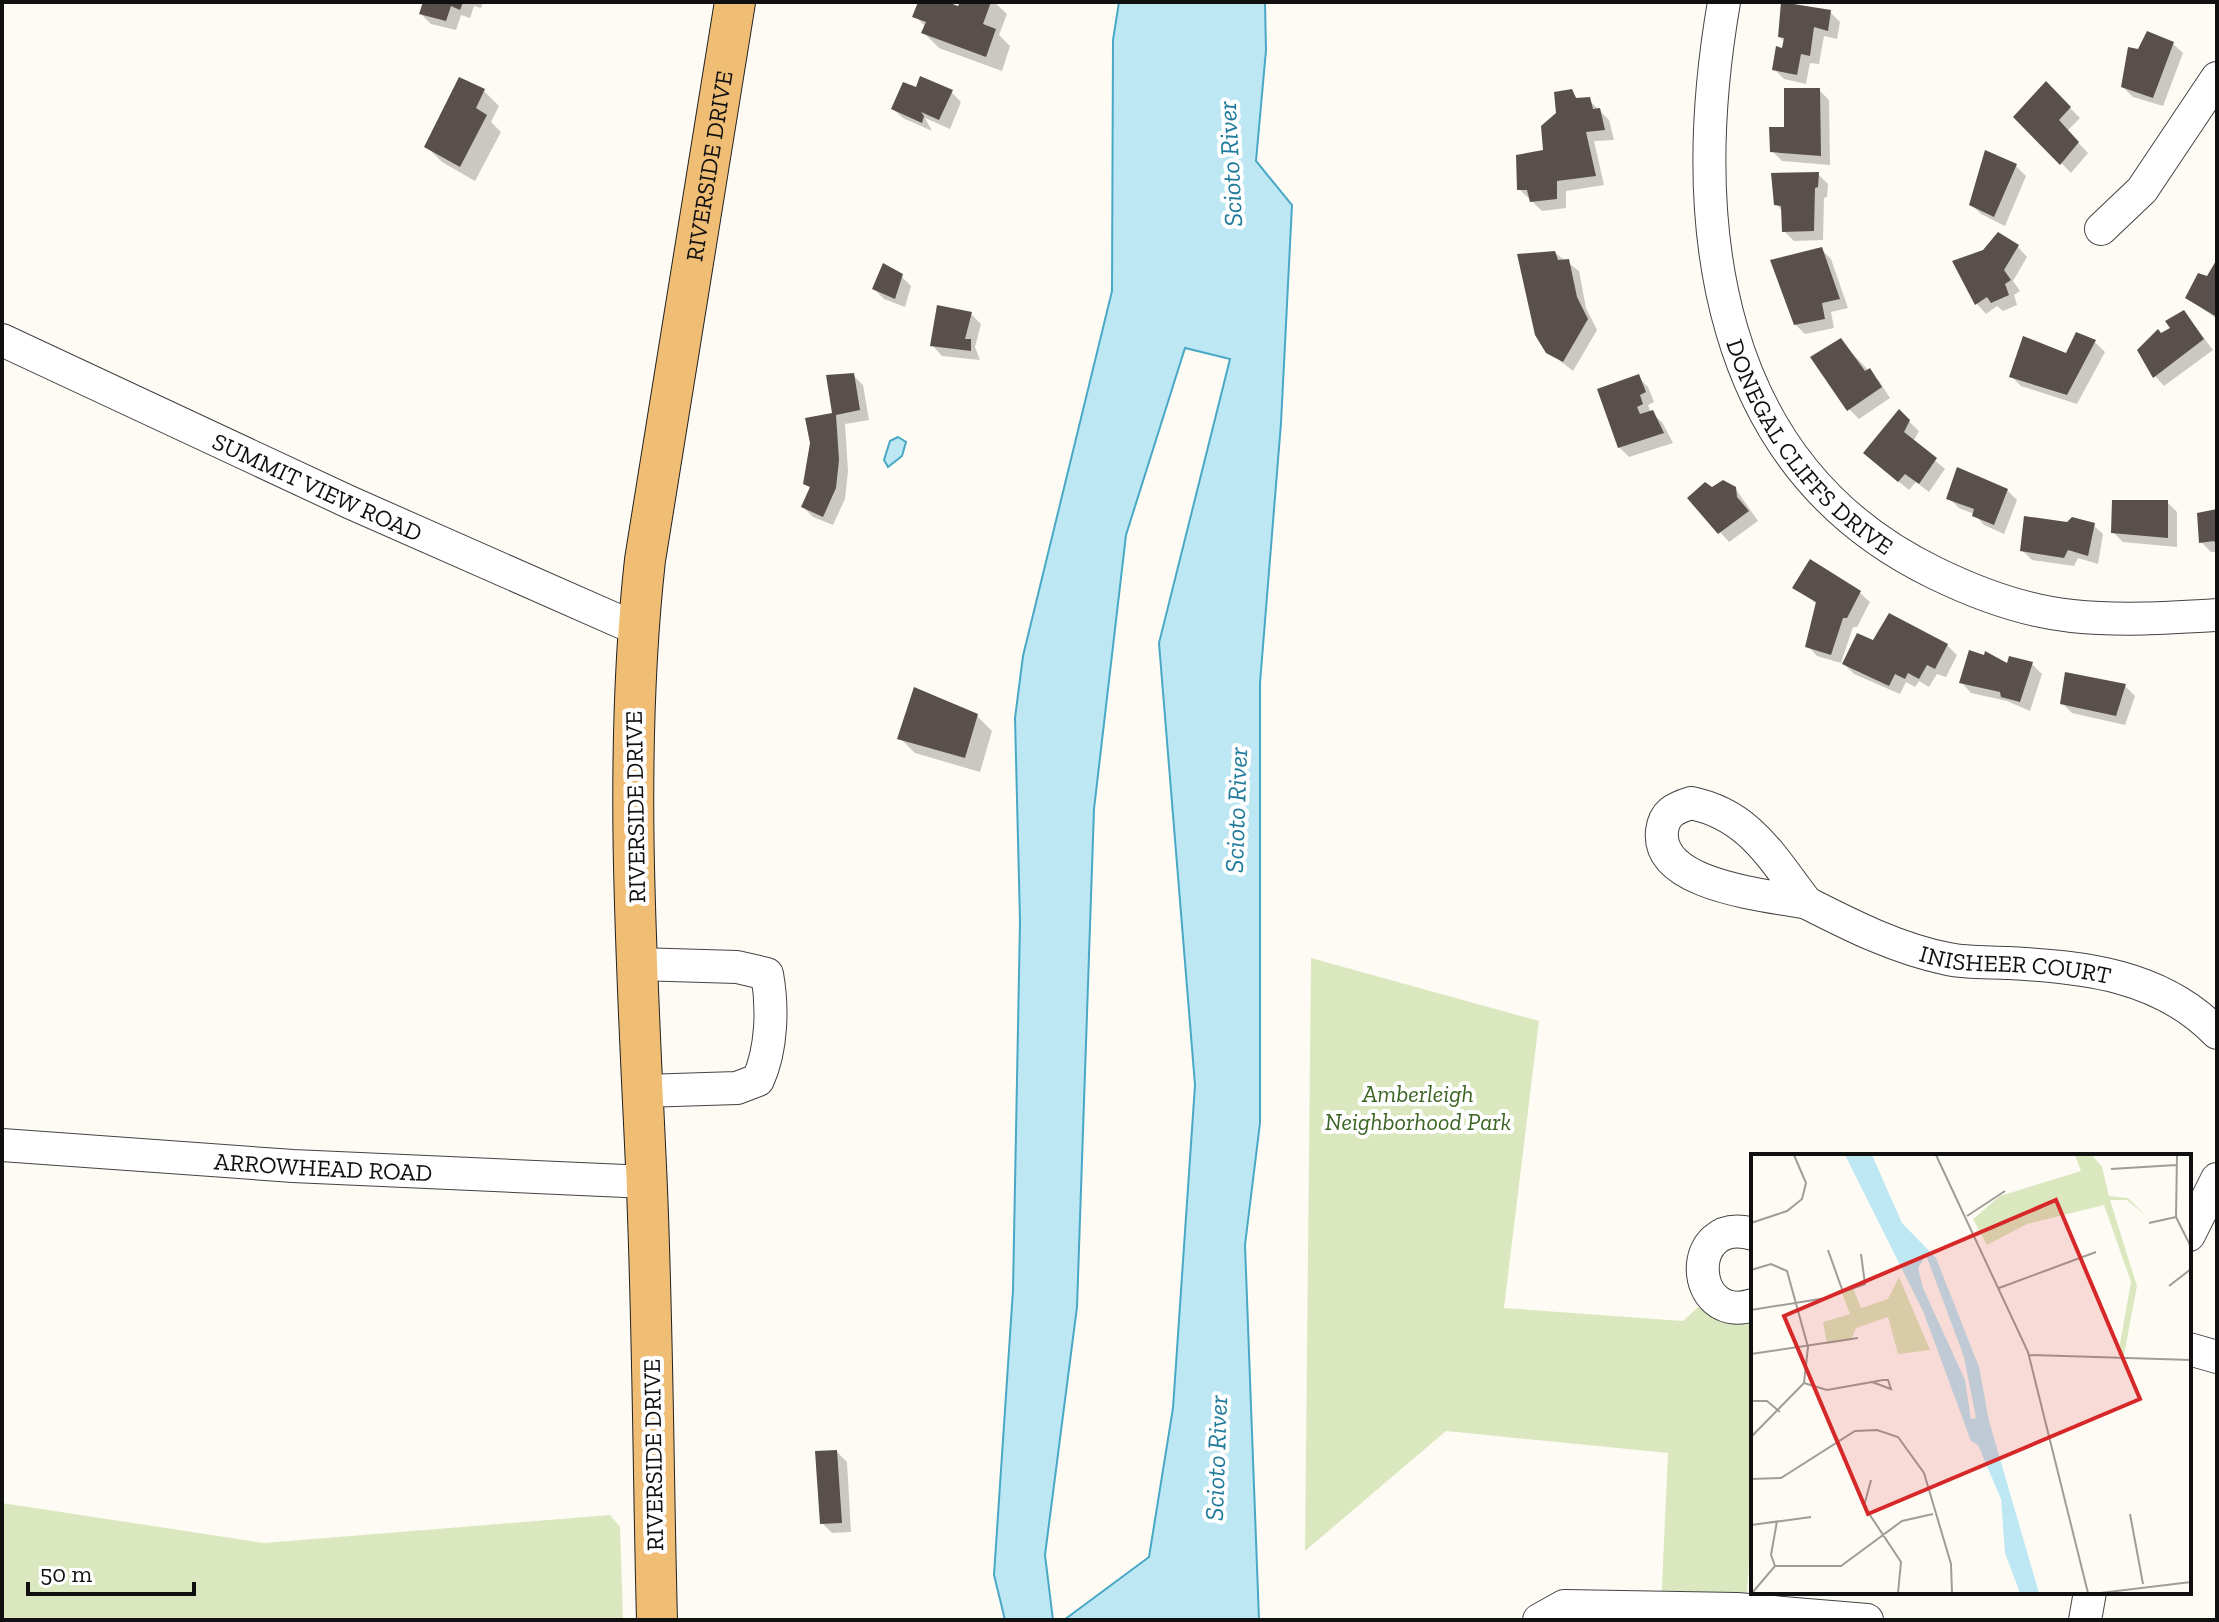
<svg xmlns="http://www.w3.org/2000/svg" width="2219" height="1622" viewBox="0 0 2219 1622" font-family="'Zilla Slab',serif">
	<rect width="100%" height="100%" fill="#fefbf5"/>
	<!-- green -->
	<path fill="#dbe8bf" d="M1311,958l228,63 -35,287 179,13 15,-14 35,14 20,2v177l-7,110 -85,-2 7,-155 -222,-22 -141,120z
		M2,1503l262,40 346,-28 10,12 3,93h-621z"/>
	<!-- water -->
	<path fill="#bce7f3" stroke="#48a8c5" stroke-width="2" d="M1119,2h146l1,48 -10,111 36,44 -11,218 -21,260v440l-15,122 14,375h-195l85,-63 24,-149 22,-323 -36,-442 71,-284 -45,-11 -59,187 -32,274 -17,498 -32,248 8,65h-48l-11,-45 19,-285 7,-369 -5,-203 8,-62 89,-365 1,-251z
		M898,437l8,5 -4,14 -14,11 -4,-7 6,-19z"/>
	<!-- shadow -->
	<path fill="#0003" d="M425,2h58l-2,6 -7,-2 -4,12 -9,-3 -5,15 -25,-6 -10,-10z
		M920,2h23l16,7 3,-7h32l13,12 -8,21 11,11 -8,25 -63,-23 -15,-15 2,-6 -11,-11z
		M1783,2l47,10 10,10 -3,17 -13,-3 -5,28 -9,-1 -4,21 -22,-5 -10,-10 11,-27 -5,-5z
		M2173,44l10,9 -20,53 -30,-9 -10,-10 16,-36z
		M2046,84l34,34 -13,13 21,22 -17,20 -55,-56z
		M1819,90l10,10 1,65 -48,-4 -10,-10z
		M484,91l15,15 -8,16 10,10 -26,49 -33,-19 -15,-15z
		M951,92l10,10 -11,27 -25,-11 7,13 -29,-13 -10,-9z
		M1571,92l8,8h10l20,20 5,20 -20,1 10,44 -38,6v17l-24,3 -23,-22 26,-38 13,-37z
		M2016,166l10,10 -21,50 -24,-12 -10,-10z
		M1818,174l10,10 -1,13 -3,1 -1,42 -29,1 -10,-10 -1,-19 -7,-8z
		M2018,247l9,10 -14,24 7,10 -6,4 3,10 -14,6 -6,-5 -11,8 -9,-10 -23,-42z
		M1821,249l10,10 17,49 -17,4 3,16 -29,6 -10,-10z
		M1555,253l24,18 7,37 11,22 -24,41 -25,-20z
		M2217,263v56l-30,-21 21,-20z
		M901,276l10,10 -6,21 -21,-8 -10,-10z
		M2184,312l29,38 -49,36 -9,-10 7,-41 10,-7z
		M971,314l10,10 -6,23 5,13 -38,-4 -9,-10z
		M1840,341l39,40 11,17 -31,21 -10,-10z
		M2095,342l10,10 -28,52 -56,-18 -10,-10z
		M853,375l10,10 6,35 -24,4 3,47 -3,28 -12,26 -20,-8 -10,-10 8,-18 -6,-6z
		M1638,377l10,10 6,15 -6,3 3,8 11,9 11,21 -44,14 -10,-10z
		M1899,412l20,19 -6,11 32,27 -16,23 -13,-10 -7,8 -33,-27z
		M1735,488l23,33 -29,21 -9,-10 -9,-43z
		M2007,490l10,10 -13,34 -20,-9 -10,-11 -15,-6 -10,-10z
		M2167,502l10,10v35l-54,-5 -10,-10z
		M2217,511v41h-6l-10,-10z
		M2068,524l25,1 10,9 -5,30 -20,-6 -4,8 -42,-6 -10,-10z
		M1794,587l66,6 10,9 -13,25h-4l-12,36 -24,-7 -9,-10 10,-41z
		M1947,645l10,10 -11,22 -9,-3 -8,13 -10,-6 -4,6 -9,-5 -6,12 -46,-20 -10,-10z
		M2032,664l10,10 -12,37 -23,-10 -36,-8 -9,-10 46,-17z
		M2125,686l10,10 -10,29 -53,-12 -10,-10z
		M977,716l15,15 -12,41 -65,-19 -15,-15z
		M837,1452l10,10 4,70 -19,1 -10,-10z"/>
	<!-- building -->
	<path fill="#59504d" d="M423,2h40l-3,8 -9,-4 -5,15 -27,-7z
		M918,2h29l11,4 2,-4h31l-8,22 13,5 -10,28 -65,-24 5,-11 -14,-5z
		M1781,2l50,8 -3,21 -14,-4 -4,29 -9,-2 -4,21 -25,-5 4,-24 6,2 2,-10 -6,-1z
		M2147,31l27,11 -21,56 -32,-11 7,-40 10,2z
		M920,76l33,14 -14,30 -18,-8 3,4 -2,7 -31,-14 12,-27 13,5z
		M459,77l26,12 -9,19 11,7 -27,52 -36,-20z
		M2046,81l25,26 -12,13 20,22 -19,23 -47,-48z
		M1784,88h36l1,68 -51,-4 -1,-25h15z
		M1572,89l4,9 14,-1 3,12 7,-1 5,22 -19,2 10,44 -39,5v18l-27,3 -3,-12h-10l-1,-35 27,-5 -2,-24 15,-13 -2,-21z
		M1985,150l32,14 -23,53 -25,-12z
		M1819,172l-1,15 -3,1 -1,43 -32,1 -1,-26 -7,-1 -3,-32z
		M1998,232l21,13 -15,25 7,10 -6,4 4,11 -18,8 -4,-6 -12,8 -23,-44 31,-11z
		M1822,247l18,52 -18,4 3,16 -31,6 -24,-65z
		M1555,251l3,9 11,-1 8,38 11,22 -25,43 -17,-9 -11,-18 -18,-81z
		M2217,259v58l-32,-19 13,-25 9,3z
		M883,263l20,11 -8,25 -23,-10z
		M937,305l35,7 -7,27h6v12l-41,-5z
		M2184,310l20,29 -51,39 -16,-28 21,-21 3,4 9,-5 -5,-7z
		M2076,332l20,8 -29,55 -58,-18 14,-41 43,17z
		M1841,338l24,33 5,-3 12,19 -35,24 -37,-54z
		M854,373l6,37 -24,5 3,45 -3,28 -13,29 -22,-10 9,-20 -7,-3 7,-41 -5,-25 27,-5 -6,-38z
		M1639,374l7,18 -6,3 3,9 -6,3 3,7 13,-4 11,23 -46,15 -21,-59z
		M1899,409l11,11 -6,12 33,26 -18,26 -14,-10 -7,8 -35,-29z
		M1957,467l51,22 -14,36 -22,-9 2,-7 -28,-10z
		M1723,480l13,7 1,10 12,14 -31,23 -31,-36 18,-16 7,5z
		M2112,500h56v38l-57,-5z
		M2217,509v37l-3,-5 -15,2 -2,-30z
		M2024,516l43,6 5,-5 23,6 -7,33 -20,-6 -4,8 -44,-7z
		M1810,559l51,32 -14,27h-4l-12,37 -26,-8 11,-45 -24,-14z
		M1889,613l59,31 -13,25 -8,-4 -8,14 -11,-6 -3,6 -10,-5 -6,12 -47,-22 15,-31 16,7z
		M1969,650l15,5 1,-4 22,12 2,-7 24,6 -13,40 -19,-5 -1,-5 -41,-9z
		M2065,672l61,12 -10,32 -56,-12z
		M914,687l64,27 -13,44 -68,-19z
		M837,1450l5,73 -22,1 -5,-73z"/>
	<g fill="none" stroke-linecap="round" stroke-linejoin="round">
		<defs>
			<g id="minor">
				<path id="s1" d="M1724,2c-38,220 -12,463 211,571 43,21 89,38 137,43 49,5 96,2 145,-1"/>
				<path d="M2101,229l41,-39 75,-112"/>
				<path id="s2" d="M2,340l347,162 288,127"/>
				<path d="M1691,803c59,12 81,55 116,100 -37,-8 -151,-16 -145,-72 2,-18 13,-23 29,-28z"/>
				<path id="s3" d="M1807,903c45,23 91,46 141,56 19,4 41,3 61,4 75,4 152,12 208,70"/>
				<path d="M637,964l100,3 30,7c6,33 5,75 -9,106l-21,8 -94,3"/>
				<path id="s4" d="M2,1145l291,21 354,16"/>
				<path d="M1753,1234c-69,-20 -65,92 0,71"/>
				<path d="M2189,1235l28,-56"/>
				<path d="M2189,1349l28,8"/>
				<path d="M1539,1620l25,-14 173,3 130,11"/>
				<path d="M2085,1620l5,-28"/>
			</g>
			<g id="major">
				<path id="s5" d="M657,1620c-4,-151 -4,-303 -11,-454 -9,-199 -23,-408 -1,-606l90,-558"/>
			</g>
		</defs>
		<!-- minor casing -->
		<use href="#minor" stroke="#434343" stroke-width="34"/>
		<!-- major casing -->
		<use href="#major" stroke="#212121" stroke-width="42"/>
		<!-- minor -->
		<use href="#minor" stroke="#fff" stroke-width="32"/>
		<!-- major -->
		<use href="#major" stroke="#efbd74" stroke-width="40"/>
	</g>
	<g text-anchor="middle" dominant-baseline="central" stroke-width="8" stroke-linejoin="round" paint-order="stroke">
		<!-- street labels -->
		<g font-size="24" fill="#101010" stroke="#fff">
			<text stroke="none"><textPath href="#s5" startOffset="1460">RIVERSIDE DRIVE</textPath></text>
			<text stroke="none"><textPath href="#s1" startOffset="474">DONEGAL CLIFFS DRIVE</textPath></text>
			<text stroke="none"><textPath href="#s2" startOffset="348">SUMMIT VIEW ROAD</textPath></text>
			<text transform="translate(635 807) rotate(-91)">RIVERSIDE DRIVE</text>
			<text stroke="none"><textPath href="#s3" startOffset="220">INISHEER COURT</textPath></text>
			<text stroke="none"><textPath href="#s4" startOffset="322">ARROWHEAD ROAD</textPath></text>
			<text transform="translate(653 1455) rotate(-91)">RIVERSIDE DRIVE</text>
		</g>
		<!-- park labels -->
		<g font-size="24" font-style="italic" fill="#3c6524" stroke="#fff">
			<text x="1418" y="1093">Amberleigh<tspan x="1418" dy="28">Neighborhood Park</tspan></text>
		</g>
		<!-- water labels -->
		<g font-size="26" font-style="italic" fill="#207a9b" stroke="#fff">
			<text transform="translate(1230 164) rotate(-93)">Scioto River</text>
			<text transform="translate(1236 810) rotate(-88)">Scioto River</text>
			<text transform="translate(1216 1458) rotate(-88)">Scioto River</text>
		</g>
	</g>
	<!-- overview -->
	<g transform="translate(1751 1154)">
		<rect width="440" height="440" fill="#fefbf5"/>
		<path d="M324,1h17l10,12 7,29 19,2 19,19 -20,-17h-17l27,86 -13,69h-6l13,-73 -27,-77 -77,19 -40,21 -14,-26 27,-23 81,-25zM148,123l31,73 -32,4 -10,-37 -32,11 -5,12 -24,4 -4,-22 27,-8 -8,-21 11,-5 8,20 27,-9z" fill="#dbe8bf"/>
		<path d="M94,1h27l30,68 34,35 43,109 10,54 50,172h-19l-15,-40 -4,-54 -23,-54 -7,-4 -48,-130zM175,101l38,102 12,61 -5,1 -6,-39 -42,-92 -5,-20z" fill="#bce7f3" fill-rule="evenodd"/>
		<path fill="none" stroke="#9f9d99" stroke-width="2" d="M185,1l92,197 60,241M426,1l-1,62 15,30M360,15l65,-4M216,62l38,-25M0,69l36,-12 15,-12 4,-16 -12,-28M398,69l27,-6M77,96l15,42M0,116l20,-6 16,7 21,76 -4,36 -53,54M418,132l22,-17M248,134l97,-36M0,156l75,-12 39,-14 -4,-30M0,200l107,-16M278,201l162,5M137,226l3,9 -19,-7 11,-2zM53,229l23,7 45,-8M0,247h16l13,11M0,325l30,-1 74,-47 22,-1 21,7 26,36 27,91 1,29M120,326l-7,26 37,56 -3,31M379,360l13,70M0,371l60,-8M24,412l-4,-11 6,-34M1,439l23,-27h66l61,-45 31,-7M349,439l91,-11"/>
		<path fill="#d62828" fill-opacity="0.15" stroke="#d62828" stroke-width="4" d="M305,46l84,199 -272,115 -84,-198z"/>
		<rect width="440" height="440" fill="none" stroke="#101010" stroke-width="4"/>
	</g>
	<!-- border -->
	<rect width="2219" height="1622" fill="none" stroke="#101010" stroke-width="8"/>
	<!-- scale -->
	<path d="M28 1582v12h166v-12" fill="none" stroke="#101010" stroke-width="4"/>
	<text x="40" y="1582" font-size="24" fill="#101010" stroke="#ffffff" stroke-width="6" paint-order="stroke">50 m</text>
</svg>
